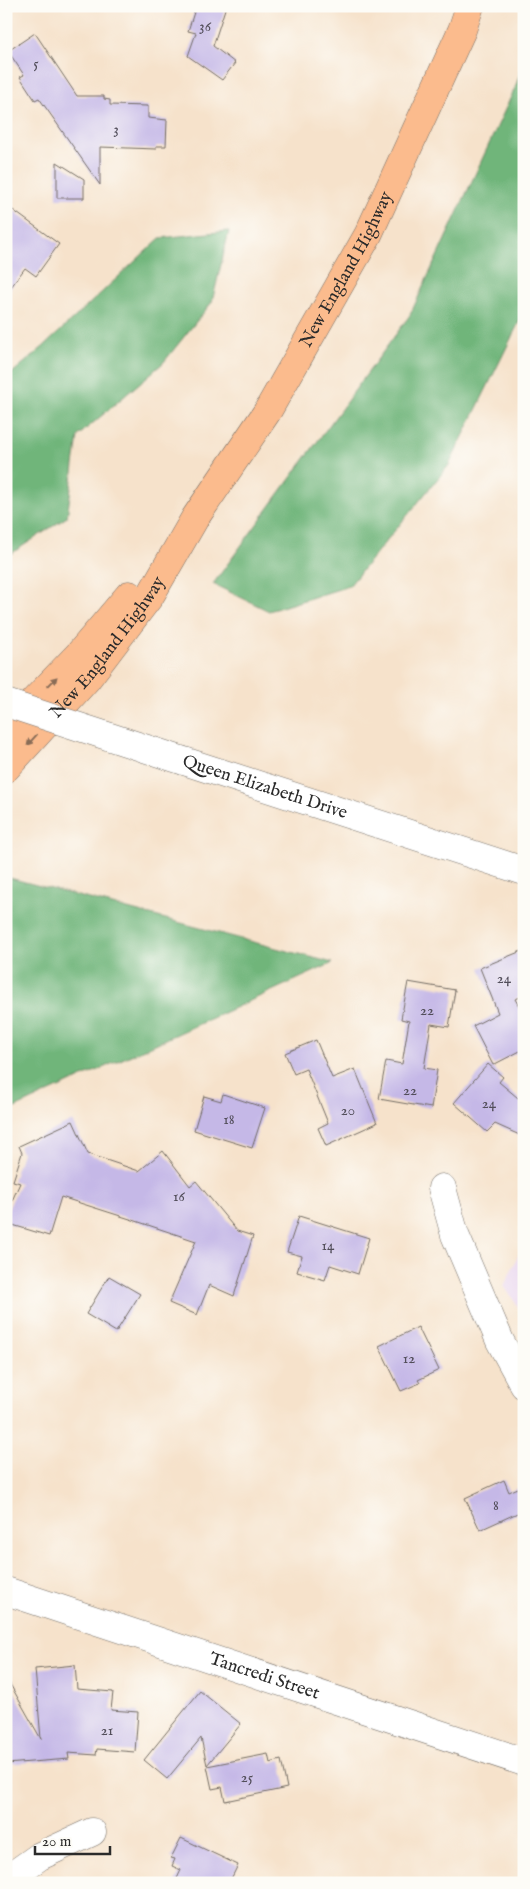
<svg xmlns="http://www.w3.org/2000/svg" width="530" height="1889" viewBox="0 0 530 1889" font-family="'IM FELL English',serif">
	<rect width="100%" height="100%" fill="#fdfcf7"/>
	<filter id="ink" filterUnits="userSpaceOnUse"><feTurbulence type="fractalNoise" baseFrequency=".02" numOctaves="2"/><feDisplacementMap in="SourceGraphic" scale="10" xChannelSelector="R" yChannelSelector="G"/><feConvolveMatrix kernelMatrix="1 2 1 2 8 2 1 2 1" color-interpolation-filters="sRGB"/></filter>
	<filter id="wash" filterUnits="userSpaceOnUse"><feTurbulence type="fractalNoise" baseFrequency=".0096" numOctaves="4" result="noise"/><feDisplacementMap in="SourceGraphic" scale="20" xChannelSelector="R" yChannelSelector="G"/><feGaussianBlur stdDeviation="1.12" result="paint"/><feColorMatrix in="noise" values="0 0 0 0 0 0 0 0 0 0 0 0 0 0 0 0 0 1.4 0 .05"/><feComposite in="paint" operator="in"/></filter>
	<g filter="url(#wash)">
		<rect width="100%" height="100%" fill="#f6e2cb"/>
		<!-- built -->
		<path fill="#e7d2ef" d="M524,1244v67l-1,3 -19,-28z"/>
		<!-- forest -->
		<path fill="#6fb57a" stroke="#4d7052" d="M524,62v250l-75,153 -100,121 -80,25 -56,-27 197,-269 105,-227z
			M229,231l-17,71 -49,61 -85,73 -11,81 -61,40v-179l37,-31 117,-109z
			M6,877l327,86 -327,149z"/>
		<g id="blocks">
			<!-- building -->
			<path fill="#c5b8e7" d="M196,6h30l-13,40 22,17 -13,17 -34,-24 8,-23 -8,-2z
				M35,33l42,63h27v3l6,1v5l38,1v12l19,2 -1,26h-10v3l-56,-2v38l-61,-87 -4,2 -15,-23 4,-2 -16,-24z
				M57,162l27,17v19h-27z
				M6,205l53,39 -23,32 -11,-8 -19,26z
				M524,950v46l-9,3 9,16v34l-31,16 -20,-39 25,-13 -18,-45z
				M408,982l47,8 -6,37 -18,-3 -7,44 13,2 -6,38 -52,-9 7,-38 16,3 7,-43 -8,-2z
				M316,1040l16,38 23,-9 22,54 -51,23 -8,-18 10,-5 -22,-54 -12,5 -9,-21z
				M488,1064l15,13 -4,5 25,21v34l-29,-13 -8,8 -33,-29z
				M223,1094l42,14 -13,40 -58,-18 10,-34 17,5z
				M73,1121l15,33 51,17 24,-20 27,35 6,-5 41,50 16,5 -19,60 -25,-11 -12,30 -28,-12 27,-62 -66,-22 -69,-22 -12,39 -43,-13v-9l14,-31 -7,-2 9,-28 -3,-7z
				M299,1216l70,22 -11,36 -28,-9 -5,15 -28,-8 5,-16 -15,-4z
				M109,1276l31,18 -24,38 -30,-18z
				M418,1327l21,43 -21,10 2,3 -19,8 -22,-45z
				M504,1480l5,12 9,-4 6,12v10l-44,20 -15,-32z
				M75,1665l2,24 36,3 -2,18 27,2 -3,40 -38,-3 -1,6 -28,-2 1,6 -63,5v-87l35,62 -6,-70z
				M200,1691l41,33 -34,41 -6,-27 -34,41 -23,-19z
				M268,1754l2,9 11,-3 6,28 -62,13 -3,-14 -10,2 -5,-23z
				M181,1838l57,27 -9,18h-54l6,-13 -9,-4 3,-7 -4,-1z"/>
		</g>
	</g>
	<g filter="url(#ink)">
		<use href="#blocks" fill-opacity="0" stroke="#726b63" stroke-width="1"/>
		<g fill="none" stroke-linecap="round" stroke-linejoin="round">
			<defs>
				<g id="minor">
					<path id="s1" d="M184,761l340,110"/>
					<path d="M442,1188l13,47 45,106 24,44"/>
					<path id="s2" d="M6,1591l518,171"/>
					<path d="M6,1880l34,-24 52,-24"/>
				</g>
				<g id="highway">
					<path d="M6,730l73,-76 50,-59"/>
					<path id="s3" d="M6,768l81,-89 63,-83 45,-78 72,-106 101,-177 94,-205 8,-24"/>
				</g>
			</defs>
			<!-- minor casing -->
			<use href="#minor" stroke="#726b63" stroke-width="29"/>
			<!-- highway casing -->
			<use href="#highway" stroke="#726b63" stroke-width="29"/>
			<!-- minor -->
			<use href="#minor" stroke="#fff" stroke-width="28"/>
			<!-- highway -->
			<use href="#highway" stroke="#fbbb8d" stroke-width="28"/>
			<defs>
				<path id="minor-bridge" d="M6,703l178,58"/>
			</defs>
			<!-- minor-bridge casing -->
			<use href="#minor-bridge" stroke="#726b63" stroke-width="29" stroke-linecap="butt"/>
			<!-- minor-bridge -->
			<use href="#minor-bridge" stroke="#fff" stroke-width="28"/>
		</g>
		<!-- one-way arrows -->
		<defs><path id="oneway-solid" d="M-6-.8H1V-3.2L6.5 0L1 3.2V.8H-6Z" transform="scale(1.25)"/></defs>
		<g fill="#896c57">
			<use href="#oneway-solid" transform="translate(52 682) rotate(-46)"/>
			<use href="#oneway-solid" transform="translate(32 740) rotate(132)"/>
		</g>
	</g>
	<g text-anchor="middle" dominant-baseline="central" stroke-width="4" stroke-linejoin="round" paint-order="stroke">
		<!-- number labels -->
		<g font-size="15" fill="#524e5a">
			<text x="205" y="26">36</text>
			<text x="36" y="63">5</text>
			<text x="116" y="129">3</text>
			<text x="504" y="978">24</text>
			<text x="427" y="1010">22</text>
			<text x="410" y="1090">22</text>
			<text x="489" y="1103">24</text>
			<text x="348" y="1110">20</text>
			<text x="229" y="1119">18</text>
			<text x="179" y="1196">16</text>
			<text x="328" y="1245">14</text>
			<text x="409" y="1358">12</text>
			<text x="496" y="1505">8</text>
			<text x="107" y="1730">21</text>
			<text x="247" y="1777">25</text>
		</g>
		<!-- street labels -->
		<g font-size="18" fill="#2b2b2b" stroke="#fdfcf7">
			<text stroke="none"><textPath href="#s3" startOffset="606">New England Highway</textPath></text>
			<text stroke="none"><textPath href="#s3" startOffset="158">New England Highway</textPath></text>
			<text stroke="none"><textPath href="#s1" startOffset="85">Queen Elizabeth Drive</textPath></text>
			<text stroke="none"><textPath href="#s2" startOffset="272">Tancredi Street</textPath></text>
		</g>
	</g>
	<!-- margin -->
	<rect width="530" height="1889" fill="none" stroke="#fdfcf7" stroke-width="25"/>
	<!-- scale -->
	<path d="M35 1846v8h75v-8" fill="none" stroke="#2b2b2b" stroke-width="2.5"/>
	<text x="42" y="1846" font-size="15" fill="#2b2b2b" stroke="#fdfcf7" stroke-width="4" paint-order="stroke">20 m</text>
</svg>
